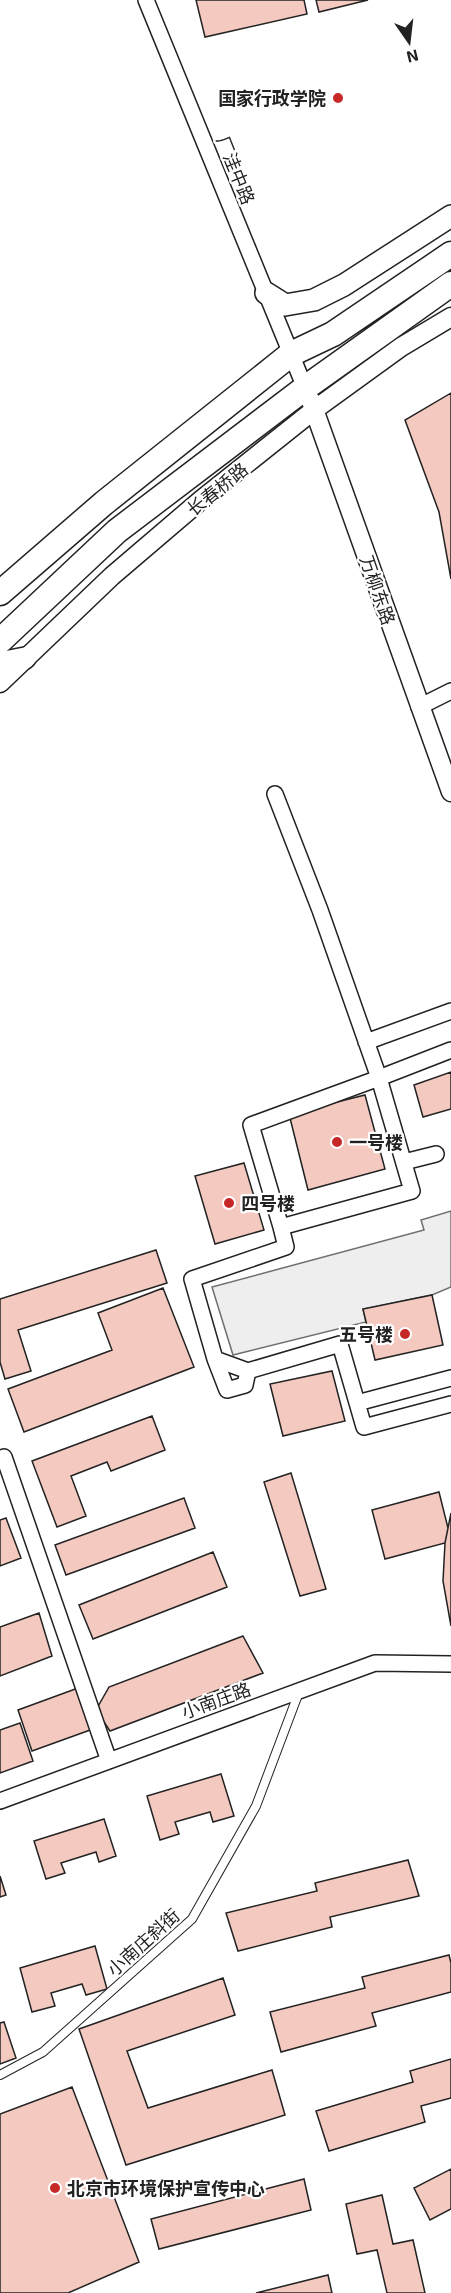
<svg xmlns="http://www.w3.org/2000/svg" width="451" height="2293" viewBox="0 0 451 2293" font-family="'Exo 2','Noto Sans SC',sans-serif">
	<rect width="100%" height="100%" fill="#fff"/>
	<!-- green -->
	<path fill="#eee" stroke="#6f6f6f" stroke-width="1.5" d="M451,1211v76l-19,8 -69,14 3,13 -133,33 -21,-68 212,-57 -3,-10z"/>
	<!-- building -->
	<path fill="#f3c9c0" stroke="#222" stroke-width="1.5" d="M196,0h108l3,14 -102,23z
		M316,0h52l-49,12z
		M451,393v186l-12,-67 -34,-92z
		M451,1072v37l-28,8 -9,-32z
		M365,1095l20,74 -77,21 -19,-76z
		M244,1163l20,67 -49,14 -20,-68z
		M156,1250l11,33 -149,47 13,41 -26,8 -5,-17v-63z
		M163,1288l31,79 -170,65 -16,-43 104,-39 -14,-37z
		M432,1295l11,50 -68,15 -12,-51z
		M332,1371l13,50 -62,15 -13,-52z
		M152,1416l13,34 -54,21 -4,-9 -36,14 15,40 -29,11 -25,-66z
		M291,1473l35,116 -26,7 -36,-114z
		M439,1492l9,36 -3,15 -60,16 -13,-49z
		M184,1498l11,30 -129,47 -11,-30z
		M451,1513v113l-8,-45 2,-38z
		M6,1518l15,40 -21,8v-46z
		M213,1552l14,35 -134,52 -14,-34z
		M39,1613l13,43 -52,20v-49z
		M243,1636l20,37 -153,58 -14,-21 13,-23z
		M78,1688l15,41 -61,22 -14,-41z
		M20,1723l13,38 -33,12v-43z
		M221,1774l13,42 -21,6 -3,-10 -35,10 4,12 -19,6 -13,-44z
		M104,1819l12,37 -17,6 -3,-10 -35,11 4,10 -19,6 -12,-38z
		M408,1860l11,36 -89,21 2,10 -94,24 -12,-38 91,-22 -2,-8z
		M0,1876l6,19 -6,2z
		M95,1946l12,43 -21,6 -4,-11 -31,9 4,13 -23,6 -12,-44z
		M449,1955l2,8v29l-79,21 4,13 -95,26 -11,-40 95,-24 -3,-11z
		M223,1978l12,37 -108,36 21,57 124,-38 13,45 -159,50 -47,-136z
		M4,2022l12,36 -16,6v-41z
		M451,2059v39l-30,8 4,16 -96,29 -13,-40 97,-29 -3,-11z
		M72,2087l67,175 -71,31h-68v-179z
		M451,2169v40l-21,11 -16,-32z
		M304,2179l7,31 -152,39 -8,-30z
		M382,2195l11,49 20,-4 12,53h-38l-10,-43 -20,4 -11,-50z
		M328,2275l4,18h-76z"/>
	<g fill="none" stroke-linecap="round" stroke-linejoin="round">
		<defs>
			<path id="service" d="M0,2075l43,-23 149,-133 64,-113 43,-114"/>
			<path id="minor" d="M146,0l159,388
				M419,707l32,-16
				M275,794l45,116 59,168 -128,47 30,102
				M366,1042l85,-31
				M451,1050l-72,28 33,113 -131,36 5,20 -94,32 23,80 33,12 92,-27 24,83 87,-23
				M404,1162l32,-8
				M215,1359l12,31 18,-5 3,-14
				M357,1403l94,-25
				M4,1457l105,304
				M0,1801l375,-138 76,1"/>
			<path id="tertiary" d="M311,401l140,391
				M0,683l112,-107 89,-76 113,-90 87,-63 50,-30"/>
			<path id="secondary" d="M266,293l19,12 29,-5 30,-15 107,-69
				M0,663l25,-5"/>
			<path id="primary" d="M0,593l104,-90 187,-149 42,-20 118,-80
				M0,641l117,-110 188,-143 146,-104"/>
		</defs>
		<!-- service casing -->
		<use href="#service" stroke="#222" stroke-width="10"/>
		<!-- minor casing -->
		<use href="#minor" stroke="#222" stroke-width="18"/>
		<!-- tertiary casing -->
		<use href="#tertiary" stroke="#222" stroke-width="21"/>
		<!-- secondary casing -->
		<use href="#secondary" stroke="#222" stroke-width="24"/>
		<!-- primary casing -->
		<use href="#primary" stroke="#222" stroke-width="27"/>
		<!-- service -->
		<use href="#service" stroke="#fff" stroke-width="8"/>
		<!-- minor -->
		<use href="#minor" stroke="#fff" stroke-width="15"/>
		<!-- tertiary -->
		<use href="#tertiary" stroke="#fff" stroke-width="18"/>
		<!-- secondary -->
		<use href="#secondary" stroke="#fff" stroke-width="21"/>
		<!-- primary -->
		<use href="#primary" stroke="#fff" stroke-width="24"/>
	</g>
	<!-- markers -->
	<g fill="#c62828" stroke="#fff" stroke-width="2">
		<circle cx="338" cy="98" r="6"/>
		<circle cx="337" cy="1142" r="6"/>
		<circle cx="229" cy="1203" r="6"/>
		<circle cx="405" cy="1334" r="6"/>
		<circle cx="55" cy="2188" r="6"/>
	</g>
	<g text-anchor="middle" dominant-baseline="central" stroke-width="4.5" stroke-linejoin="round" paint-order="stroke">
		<!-- poi labels -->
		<g font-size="18" font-weight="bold" fill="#222" stroke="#fff" text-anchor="start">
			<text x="326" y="98" text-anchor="end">国家行政学院</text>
			<text x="349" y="1142">一号楼</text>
			<text x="241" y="1203">四号楼</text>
			<text x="393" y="1334" text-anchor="end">五号楼</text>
			<text x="67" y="2188">北京市环境保护宣传中心</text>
		</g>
		<!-- street labels -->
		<g font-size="18" fill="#222" stroke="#fff">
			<text transform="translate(236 170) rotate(68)">厂洼中路</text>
			<text transform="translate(217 489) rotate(-39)">长春桥路</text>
			<text transform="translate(378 590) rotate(71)">万柳东路</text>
			<text transform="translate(216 1700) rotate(-20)">小南庄路</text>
			<text transform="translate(143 1942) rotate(-42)">小南庄斜街</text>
		</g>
	</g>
	<!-- north arrow -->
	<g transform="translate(409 42) rotate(166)" stroke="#ffffff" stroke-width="4.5" paint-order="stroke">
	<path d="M0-4.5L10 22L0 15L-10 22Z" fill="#222222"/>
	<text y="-9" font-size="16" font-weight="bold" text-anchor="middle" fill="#222222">N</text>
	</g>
</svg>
